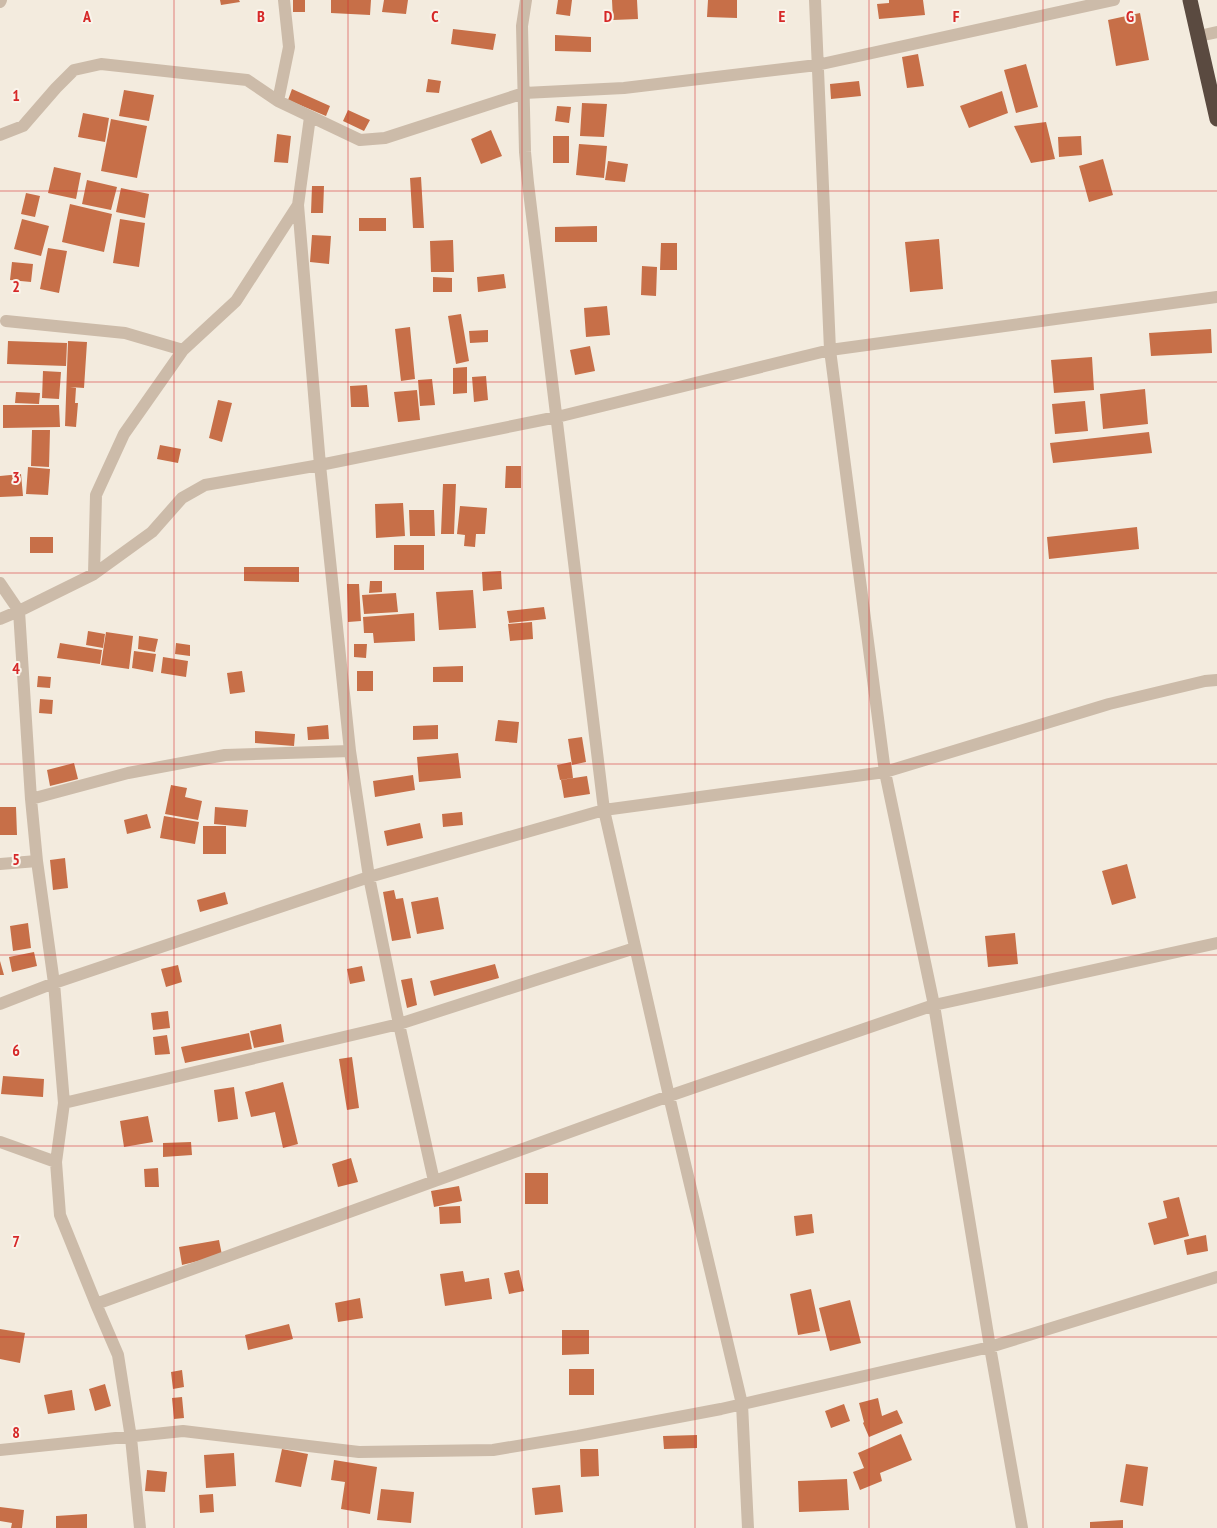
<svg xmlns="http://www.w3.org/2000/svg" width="1217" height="1528" viewBox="0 0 1217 1528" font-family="'PT Sans Narrow',sans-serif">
	<rect width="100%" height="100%" fill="#f3ebde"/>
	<!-- building -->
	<path fill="#c76f48" d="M220,0h19l1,2 -19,3z
		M293,0h12v12h-12z
		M331,0h40l-1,15 -39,-2z
		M384,0h24l-2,14 -24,-2z
		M558,0h14l-2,16 -14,-2z
		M612,0h25l1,19 -25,1z
		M708,0h29v18l-30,-1z
		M889,0h34l2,15 -46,4 -2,-15 12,-1z
		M1140,13l9,47 -33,6 -8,-46z
		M453,29l43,5 -3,16 -42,-6z
		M555,35l36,2v15l-36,-1z
		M918,54l6,32 -17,2 -5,-31z
		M1026,64l12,43 -22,6 -12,-43z
		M428,79l13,2 -2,12 -13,-1z
		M859,81l2,15 -30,3 -1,-15z
		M292,89l38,17 -4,10 -38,-16z
		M124,90l30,5 -5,26 -30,-5z
		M1002,91l6,22 -39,15 -9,-22z
		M582,103l25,1 -3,33 -24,-1z
		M557,106l14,1 -2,16 -14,-2z
		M348,110l22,10 -6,11 -21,-10z
		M83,113l26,5 -4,24 -27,-5z
		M111,119l36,7 -10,52 -36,-7z
		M1046,122l9,37 -24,4 -17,-37z
		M491,130l11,26 -21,8 -10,-25z
		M277,134l14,2 -3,27 -14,-1z
		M553,136h16v27h-16z
		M1081,136l1,19 -23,2 -1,-20z
		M579,144l28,2 -3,32 -28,-3z
		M1103,159l10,36 -24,7 -10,-36z
		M608,161l20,3 -3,18 -20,-2z
		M54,167l27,6 -5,26 -28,-6z
		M421,177l3,51h-11l-3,-50z
		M87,180l30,7 -6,23 -29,-6z
		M312,186h12l-1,27h-12z
		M121,188l28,6 -4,24 -29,-6z
		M26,193l14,3 -5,21 -14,-3z
		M70,204l42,10 -8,38 -42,-10z
		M359,218h27v13h-27z
		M22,219l27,7 -8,30 -27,-7z
		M120,219l25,4 -6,44 -26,-4z
		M597,226v16h-42v-15z
		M312,235l19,1 -2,28 -19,-2z
		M939,239l4,50 -33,3 -5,-50z
		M453,240l1,32h-23l-1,-31z
		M661,243h16v27h-17z
		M48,248l19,3 -8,42 -19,-4z
		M12,262l21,2 -2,18 -21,-2z
		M642,266l15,1 -1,29 -15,-1z
		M504,274l2,14 -28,4 -1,-15z
		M433,277l19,1v14h-19z
		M607,306l3,29 -24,2 -2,-29z
		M461,314l8,47 -13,3 -8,-48z
		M410,327l5,52 -14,2 -6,-52z
		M1211,329l1,24 -61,3 -2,-23z
		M488,330v12l-18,1 -1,-12z
		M8,341l59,2 -1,23 -59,-2z
		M68,341l19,1 -3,46 -14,-1 6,1 -1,15h3l-2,24 -11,-1z
		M590,346l5,25 -20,4 -5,-25z
		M1092,357l2,33 -40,3 -3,-33z
		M467,367v26l-14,1v-26z
		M43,371l18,1 -2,27 -17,-1z
		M486,376l2,24 -14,2 -2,-25z
		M432,379l3,26 -15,1 -2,-26z
		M367,385l2,22h-18l-1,-21z
		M1145,389l3,35 -45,5 -3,-35z
		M417,390l3,30 -22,2 -4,-30z
		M16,392l24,1 -1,11 -24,-1z
		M218,400l14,3 -10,39 -13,-4z
		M1085,401l3,30 -33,3 -3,-30z
		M3,405h56l1,22 -57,1z
		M32,430h18l-1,37 -18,-1z
		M1149,432l3,21 -99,10 -3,-20z
		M160,445l21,4 -3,14 -21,-4z
		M506,466h15v22h-16z
		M28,467l22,2 -2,26 -22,-1z
		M21,474l2,22 -23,1v-21z
		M443,484h13l-2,50h-13z
		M403,503l2,33 -29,2 -1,-34z
		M460,506l27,2 -2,26h-9l-1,13 -11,-1 1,-11 -8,-1z
		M409,510h25l1,26h-25z
		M1137,527l2,22 -90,10 -2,-22z
		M30,537h23v16h-23z
		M394,545h30v25h-30z
		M244,567h55v15l-55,-1z
		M501,571l1,18 -19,2 -1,-19z
		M370,581h12v11l-13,1z
		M347,584h12l2,37 -13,1z
		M473,590l3,38 -37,2 -3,-38z
		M396,593l2,19 -34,2 -2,-19z
		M544,607l2,12 -37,4 -2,-12z
		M414,613l1,28 -41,2 -1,-10h-9l-1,-16z
		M532,622l1,17 -23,2 -2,-17z
		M88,631l17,3 -2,14 -17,-3z
		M106,632l27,4 -4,33 -28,-4z
		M139,636l19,3 -3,13 -17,-3z
		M60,643l42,7 -2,14 -43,-6z
		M176,643l14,2v11l-15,-2z
		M354,644h13l-1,14 -12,-1z
		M134,651l22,3 -3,18 -21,-4z
		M163,657l25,4 -2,16 -25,-4z
		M463,666v16h-30v-15z
		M242,671l3,21 -15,2 -3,-21z
		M357,671h16v20h-16z
		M38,676l13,1 -1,11 -13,-1z
		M40,699l13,1 -1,14 -13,-1z
		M498,720l21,2 -2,21 -22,-2z
		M328,725l1,14 -21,1 -1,-13z
		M438,725v14l-25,1v-14z
		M255,731l40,3 -1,12 -39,-3z
		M582,737l4,25 -14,3 -4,-26z
		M458,753l3,25 -42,4 -2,-25z
		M571,762l2,16 -13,2 -3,-15z
		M74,763l4,16 -28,7 -3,-16z
		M413,775l2,15 -40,7 -2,-16z
		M587,776l3,18 -26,4 -3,-18z
		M171,785l16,3 -2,9 17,4 -4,19 -33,-6z
		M0,807h16l1,28h-17z
		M215,807l33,3 -2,17 -32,-3z
		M462,812l1,13 -20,2 -1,-13z
		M147,814l4,14 -24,6 -3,-14z
		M164,816l35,6 -4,22 -35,-6z
		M420,823l3,15 -36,8 -3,-15z
		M203,826h23v28h-23z
		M65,858l3,30 -15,2 -3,-30z
		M1127,864l9,34 -24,7 -10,-34z
		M394,890l2,9 7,-1 8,40 -19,3 -9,-49z
		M225,892l3,12 -28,8 -3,-12z
		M438,897l6,32 -27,5 -6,-32z
		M28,923l3,25 -18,3 -3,-25z
		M1015,933l3,31 -30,3 -3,-31z
		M34,952l3,14 -25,6 -3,-15z
		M0,961l4,14h-4z
		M495,964l4,14 -65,18 -4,-15z
		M178,965l4,17 -16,5 -5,-18z
		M362,966l3,15 -15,3 -3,-15z
		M412,978l5,27 -10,3 -6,-28z
		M168,1011l2,17 -17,2 -2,-17z
		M281,1024l3,18 -30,6 -4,-17z
		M249,1033l3,16 -67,14 -4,-16z
		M167,1035l3,19 -15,1 -2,-18z
		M352,1057l7,51 -12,2 -8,-51z
		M3,1076l41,3 -1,18 -42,-3z
		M283,1082l15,62 -15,4 -8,-36 -24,5 -6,-25z
		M234,1087l4,32 -20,3 -4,-32z
		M148,1116l5,26 -29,5 -4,-26z
		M191,1142l1,13 -29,2v-14z
		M351,1158l7,24 -20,5 -6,-23z
		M158,1168l1,19h-14l-1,-18z
		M525,1173h23v31h-23z
		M459,1186l3,15 -28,6 -3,-16z
		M1179,1197l10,39 -35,9 -6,-22 19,-5 -4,-17z
		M460,1206l1,17 -21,1 -1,-17z
		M812,1214l2,19 -18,3 -2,-20z
		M1206,1235l2,16 -21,4 -3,-15z
		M219,1240l3,15 -40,10 -3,-18z
		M519,1270l5,21 -15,3 -5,-21z
		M463,1271l2,11 24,-4 3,21 -47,7 -5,-32z
		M811,1289l9,42 -22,4 -8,-41z
		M360,1298l3,20 -25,4 -3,-19z
		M850,1300l11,43 -31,8 -11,-43z
		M289,1324l4,15 -45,11 -3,-15z
		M0,1329l25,4 -5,30 -20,-4z
		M562,1330h27v24l-27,1z
		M569,1369h25v26h-25z
		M182,1370l2,17 -11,2 -2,-17z
		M105,1384l6,22 -16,5 -6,-22z
		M72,1390l3,20 -27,4 -4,-19z
		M182,1397l2,21 -10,1 -2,-21z
		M878,1398l4,18 15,-6 6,13 -34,14 -6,-14 1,-1 -5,-19z
		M844,1404l6,17 -19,7 -6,-17z
		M901,1434l11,26 -32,13 2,8 -22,9 -7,-18 11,-4 -6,-15z
		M697,1435v13l-33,1 -1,-13z
		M282,1449l26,5 -7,33 -26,-5z
		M580,1449h18l1,27 -18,1z
		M234,1453l2,33 -30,2 -2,-33z
		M334,1460l43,7 -7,47 -29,-5 4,-27 -14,-2z
		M1126,1464l22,3 -5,39 -23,-4z
		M147,1470l20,2 -2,20 -20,-1z
		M847,1479l2,31 -50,2 -1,-31z
		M560,1485l3,27 -28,3 -3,-27z
		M381,1489l33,3 -3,31 -34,-3z
		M213,1494l1,18 -14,1 -1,-18z
		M0,1507l24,3 -2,18h-11l1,-5 -12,-2z
		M87,1514v14h-31v-12z
		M1123,1520v8h-33v-6z"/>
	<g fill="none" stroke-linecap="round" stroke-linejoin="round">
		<!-- minor -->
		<path stroke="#ccbba9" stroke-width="12" d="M526,0l-4,26 3,126 3,31 76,627 65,286 73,308 6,124
			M815,0l15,350 55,422 49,233 56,342 32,181
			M0,2l1,-2
			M1199,36l18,-4
			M278,101l11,-54 -5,-47
			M310,117l-12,88 22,260 30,286 19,126 30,147 35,157
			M0,135l23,-9 33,-38 18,-18 27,-6 146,16 31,21 82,39 25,-2 139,-45 100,-5 193,-23 297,-65
			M6,321l119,12 58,17
			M94,574l2,-79 28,-61 59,-84 53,-49 62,-96
			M0,583l19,28 12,188 6,62 17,122 10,120 -8,59 4,53 36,89 22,51 13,83 9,90
			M0,619l19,-8 75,-37 58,-42 30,-34 23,-13 115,-20 237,-48 273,-67 387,-53
			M31,799l97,-26 97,-18 125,-4
			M0,864l37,-3
			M0,1004l54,-21 315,-106 235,-67 281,-38 224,-68 96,-23 12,-1
			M64,1103l335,-79 236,-76
			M0,1142l56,20
			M96,1304l573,-208 265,-91 283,-62
			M0,1450l183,-19 176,21 134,-2 85,-14 143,-27 269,-62 227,-70"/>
		<!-- highway -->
		<path stroke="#5a4a40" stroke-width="15" d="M1190,0l27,119"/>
	</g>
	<!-- grid -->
	<path fill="none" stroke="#d62828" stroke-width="1" stroke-opacity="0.55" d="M174,0v1528M348,0v1528M522,0v1528M695,0v1528M869,0v1528M1043,0v1528M0,191h1217M0,382h1217M0,573h1217M0,764h1217M0,955h1217M0,1146h1217M0,1337h1217"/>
	<g font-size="16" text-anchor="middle" font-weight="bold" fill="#d62828" stroke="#faf4eb" stroke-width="4" stroke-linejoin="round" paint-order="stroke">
		<text x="87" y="22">A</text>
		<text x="261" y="22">B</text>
		<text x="435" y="22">C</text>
		<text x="608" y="22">D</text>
		<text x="782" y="22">E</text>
		<text x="956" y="22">F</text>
		<text x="1130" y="22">G</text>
		<text x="16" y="101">1</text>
		<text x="16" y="292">2</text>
		<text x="16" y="483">3</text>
		<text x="16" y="674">4</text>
		<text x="16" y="865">5</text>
		<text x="16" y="1056">6</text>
		<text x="16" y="1247">7</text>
		<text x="16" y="1438">8</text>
	</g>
</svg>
